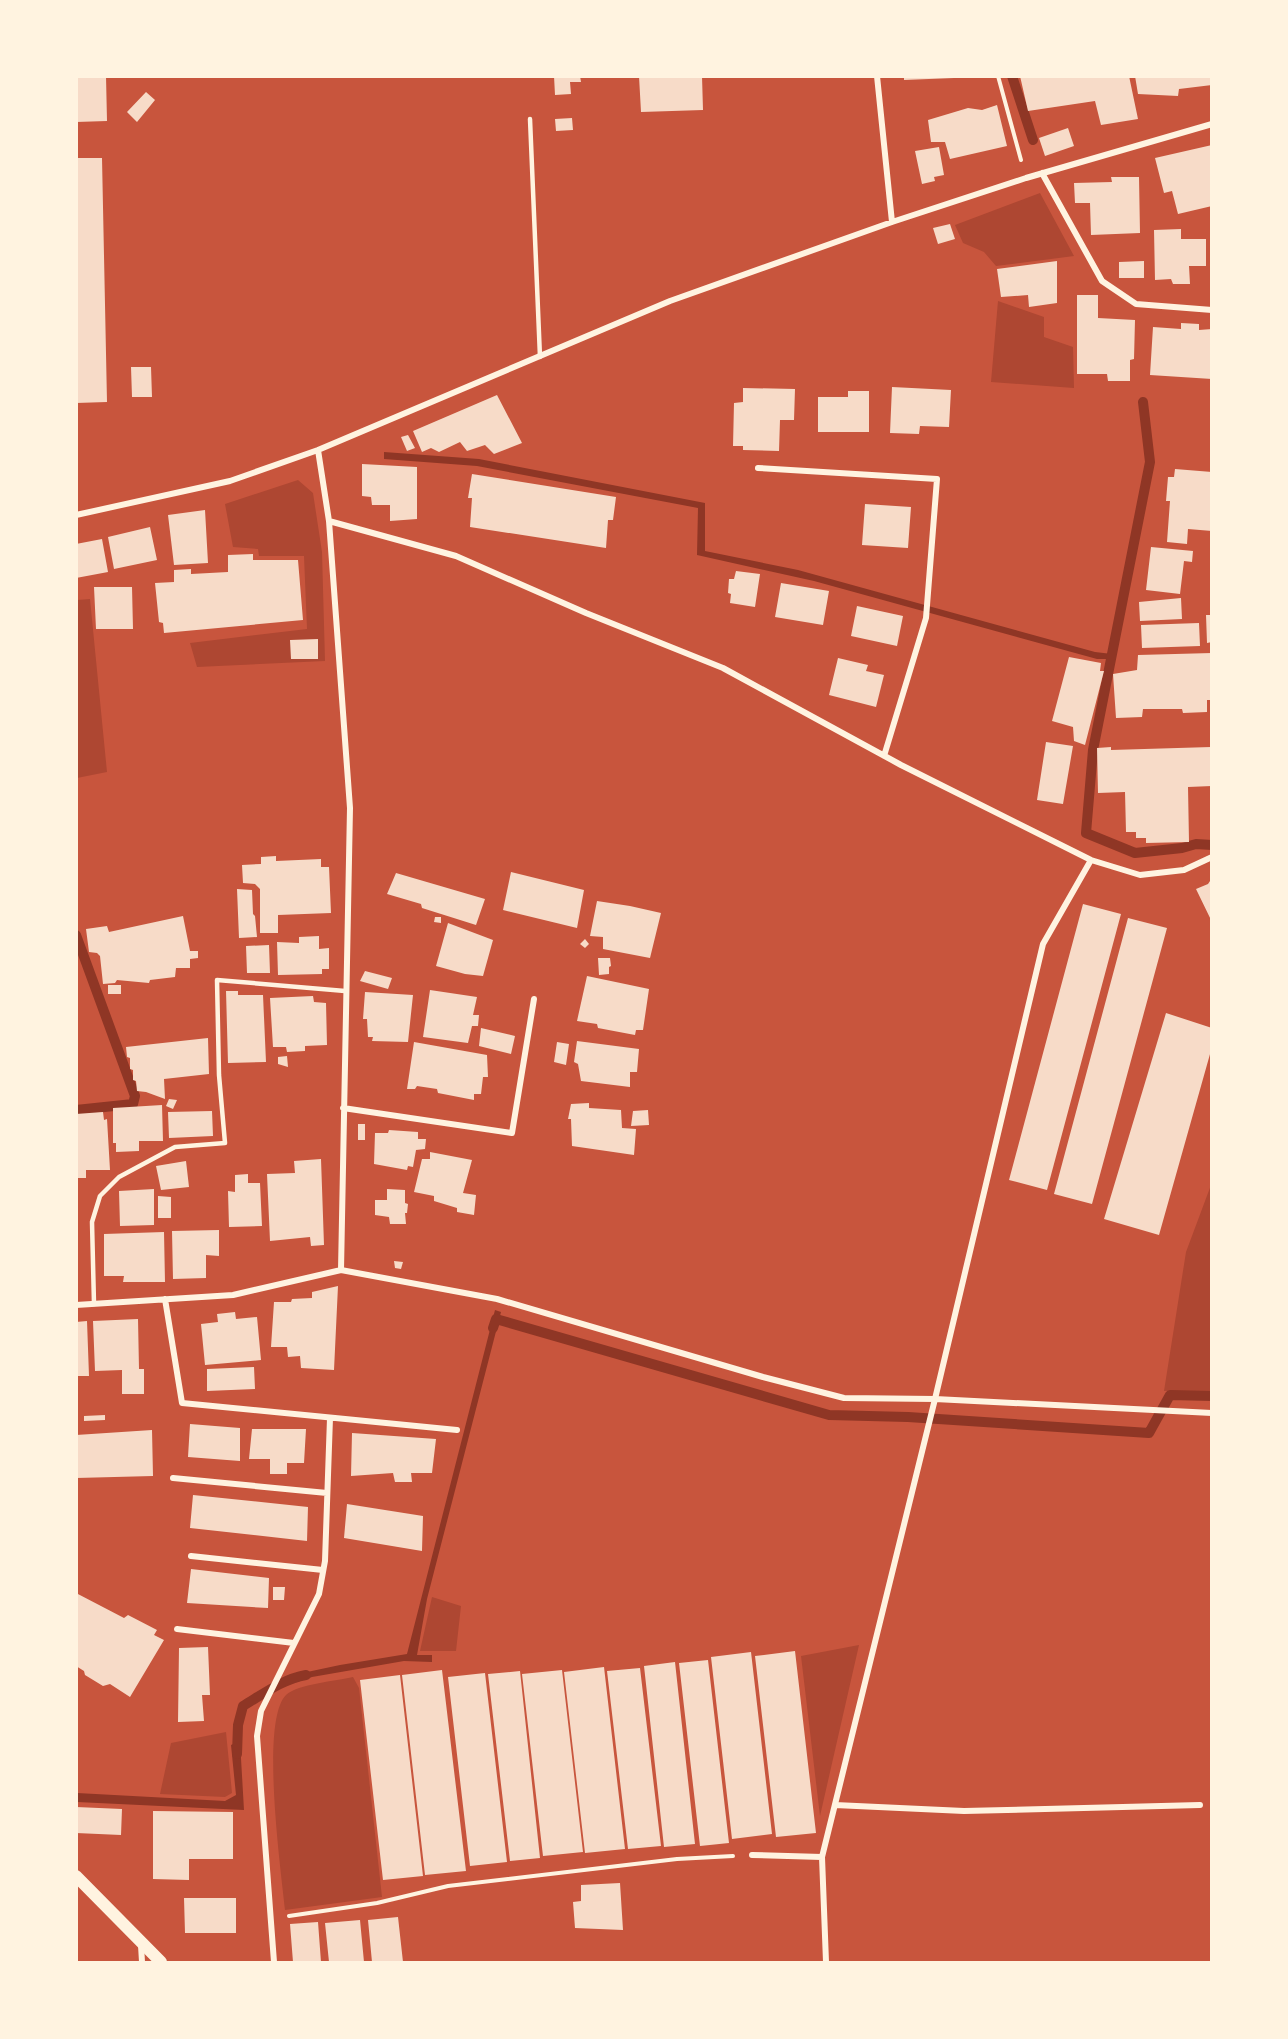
<svg xmlns="http://www.w3.org/2000/svg" width="1288" height="2039" viewBox="0 0 1288 2039" font-family="Overpass,sans-serif">
	<rect width="100%" height="100%" fill="#c8553d"/>
	<!-- green -->
	<path fill="#ae4732" d="M1040,193l34,63 -78,10 -12,-14 -21,-9 -8,-18z
		M998,301l46,16v20l29,10 1,41 -83,-6z
		M298,480l15,13 9,59 3,109 -128,6 -7,-24 117,-14 -3,-73h-45l-1,-7 -25,-2 -8,-43z
		M90,599l17,173 -30,6v-178z
		M1211,1185v206h-47l22,-139z
		M432,1597l29,9 -5,45h-36z
		M859,1645l-39,171 -19,-160z
		M353,1677l6,11 23,209 -97,13c-4,-40 -25,-189 1,-215 12,-11 50,-14 67,-18z
		M226,1732l6,61 -7,4 -65,-3 11,-51z"/>
	<!-- water -->
	<path fill="#8f3625" d="M384,452l95,7 226,44v48l93,19 297,82 17,2 -1,5h-14l-283,-78 -117,-26 1,-47 -221,-42 -93,-7z
		M495,1310l6,2 -74,287 -10,56h15v7l-28,-1 -92,16 -15,5 -4,-7 47,-10 67,-11z
		M240,1741l4,69 -167,-8v-9l148,8 11,-6 -5,-50z"/>
	<g fill="none" stroke-linecap="round" stroke-linejoin="round">
		<!-- stream -->
		<path stroke="#8f3625" stroke-width="10" d="M1012,76l21,64
			M1143,402l7,60 -57,288 -7,83 49,20 47,-5 14,-4 16,1
			M76,935l59,161 -2,8 -57,6
			M493,1328l3,-9 333,96 79,2 241,16 21,-38 42,1
			M237,1754l1,-29 5,-19c20,-12 40,-27 63,-31"/>
	</g>
	<!-- building -->
	<path fill="#f7dbc8" d="M76,76h30l1,45 -31,1z
		M554,76h26l1,6h-11l1,12 -16,1z
		M639,76h63l1,34 -62,2z
		M904,76h50v2l-50,2z
		M1020,76h109l9,43 -37,6 -6,-24 -67,10z
		M1135,76h77v9l-33,4 -1,7 -40,-2z
		M146,92l9,8 -18,22 -10,-10z
		M997,105l10,41 -57,13 -5,-17h-14l-3,-22 40,-12 14,2z
		M572,118l1,12 -17,1 -1,-12z
		M1068,128l6,18 -29,10 -6,-18z
		M1212,145v61l-34,8 -6,-23 -8,2 -9,-35z
		M939,147l5,28 -10,2 1,4 -13,3 -7,-33z
		M76,158h26l5,244 -31,1z
		M1111,177h28l1,56 -49,2 -1,-32h-15l-1,-20 38,-1z
		M950,224l5,15 -17,5 -5,-16z
		M1181,229v10h25v27h-17l1,18h-17l-2,-5 -16,1 -1,-50z
		M1057,261v42l-28,4 -1,-12 -27,2 -4,-28z
		M1144,261v17h-25v-16z
		M1077,295h21v23l37,2 -1,39 -4,1v21h-22l-1,-7h-30z
		M1181,323l18,1v6l13,-1v50l-62,-4 3,-48 28,2z
		M131,367h20l1,30h-20z
		M892,387l59,3 -2,37 -29,-1 -1,8 -29,-1z
		M743,388l52,1 -1,31h-14l-1,31 -36,-1v-4h-10l1,-43 9,-1z
		M848,391h21v41h-51v-35h30z
		M497,395l25,48 -28,11 -9,-9 -18,6 -7,-9 -21,10 -8,-4 -9,4 -9,-21z
		M408,435l7,13 -8,3 -6,-14z
		M362,464l55,3v52l-27,2v-16h-18l-1,-8 -9,-1z
		M1175,469l37,3v59l-24,-2 -1,15 -20,-2 3,-41h-4l2,-24h6z
		M472,474l144,23 -3,23h-5l-2,28 -136,-21 2,-29h-4z
		M865,504l46,3 -3,41 -46,-3z
		M205,510l3,53 -34,2 -6,-50z
		M150,527l7,33 -43,9 -6,-32z
		M102,539l6,33 -32,6v-34z
		M1151,547l42,4 -1,11 -8,-1 -4,33 -34,-4z
		M253,554v6h45l5,60 -139,13 -1,-10 -4,-1 -4,-39 19,-1v-12l17,-1v5l37,-2v-17z
		M736,571l24,3 -5,33 -25,-4 1,-9 -3,-1 1,-14h5z
		M781,583l48,8 -6,34 -48,-8z
		M94,587h38l1,42h-37z
		M1181,598l1,21 -42,2 -1,-19z
		M857,606l46,10 -6,30 -46,-10z
		M1206,615h6v27l-5,1z
		M1199,623l1,23 -58,2 -1,-23z
		M318,639v20h-27l-1,-19z
		M1212,653v47h-5v12l-24,1 -1,-4h-39l-1,8 -26,1 -3,-44 24,-4 1,-15z
		M1069,657l32,6 -1,8h4l-19,74 -11,-4 -1,-14 -21,-6z
		M838,658l30,7 -2,6 18,4 -8,32 -47,-12z
		M1046,742l27,4 -10,58 -26,-4z
		M1111,747v3l100,-3 1,39 -24,1 1,55 -43,1v-5h-10v-6h-10l-1,-40 -27,1 -1,-45z
		M276,856v5l45,-2v8h8l2,46 -53,2v18h-18v-44l-5,-5 -12,-1 -1,-18 19,-1v-7z
		M511,872l73,18 -7,38 -74,-18z
		M396,873l89,26 -9,26 -54,-17 -1,-4 -34,-10z
		M1212,878v44l-16,-33 12,-5z
		M237,889l15,1 1,24 2,2 2,21 -18,1z
		M597,901l33,5 31,7 -11,45 -47,-9v-12l-13,-1z
		M1083,904l38,10 -74,276 -38,-10z
		M183,916l7,35h8v7l-8,1v9h-14l-1,9 -25,3 -1,3 -32,-3 -2,3 -12,1 -3,-28 -3,-3 -8,-1 -3,-23 21,-3 2,6z
		M435,917h6v6l-7,-1z
		M1128,918l39,10 -75,276 -38,-10z
		M448,923l45,17 -10,36 -18,-2 -29,-8z
		M319,936v13l10,-1v21h-7v5l-44,1 -1,-33 22,1v-6z
		M585,939l4,5 -4,4 -5,-4z
		M269,945l1,28h-23l-1,-27z
		M598,958h12l1,8 -2,1v7l-10,1z
		M365,971l27,7 -4,11 -28,-8z
		M587,976l62,13 -6,41h-7l-1,5 -37,-7 -1,-4 -20,-3z
		M108,985h13v9h-13z
		M430,990l47,7 -4,18h6l-1,11h-6l-4,17 -45,-6z
		M226,991h12v4h25l3,67 -38,1z
		M365,992l48,3 -5,47 -36,-1 1,-4h-5l-1,-18h-4z
		M313,996l1,6 12,1 1,42 -22,1v5l-18,1 -1,-5h-13l-3,-49z
		M1166,1013l46,15v19l-53,188 -55,-16z
		M481,1028l34,8 -4,18 -32,-8z
		M208,1038l1,36 -45,5 1,20 -19,-7 -9,-1 -1,-10 -3,-1v-10l-3,-1v-11l-3,-1 -1,-10z
		M577,1041l62,8 -2,23h-7v15l-49,-6 -3,-17 -4,-2z
		M414,1042l73,13 1,22h-5l-2,17h-7v6l-36,-7 -1,-4 -20,-3 -2,3h-8z
		M557,1042l12,2 -3,21 -12,-3z
		M287,1056l1,11 -10,-3v-7z
		M169,1099l8,1 -4,9 -7,-3z
		M589,1103v5l32,2 1,18 14,1 -2,26 -62,-9 -1,-27h-3l3,-15z
		M162,1105l1,36h-24v10l-23,1v-9h-3v-35z
		M648,1110l1,15 -18,1 2,-15z
		M212,1111l1,25 -44,2 -1,-26z
		M103,1112l1,8 3,-1 3,51h-24v8h-10v-64z
		M358,1124h7v16h-7z
		M389,1130l29,2v7h8l-1,10 -9,1 -3,17 -5,-1 -1,4 -33,-6 1,-31h13z
		M430,1152l42,8 -9,33 13,2 -2,20 -17,-3v-4l-23,-7v-5l-20,-4 8,-33h8z
		M321,1159l3,86 -13,1 -1,-9 -40,4 -3,-67 28,-1 -1,-12z
		M186,1161l3,26 -28,3 -5,-24z
		M248,1174v9h12l2,43 -33,1 -1,-36 7,1v-17z
		M154,1189v36l-34,1 -1,-35z
		M387,1189l18,1v13l3,1 -1,9h-2l1,11h-16l-1,-7 -14,-2v-15h12z
		M158,1196l13,1v21h-13z
		M219,1230v26l-13,-1v23l-33,1 -1,-48z
		M164,1232l1,50h-42l1,-6h-20v-42z
		M394,1261l9,1 -2,7 -6,-1z
		M338,1286l-4,84 -33,-2 -1,-12 -12,1 -1,-10h-16l3,-45h17l1,-3 20,-1v-6z
		M235,1312l1,7 21,-2 4,43 -56,5 -4,-41 17,-2 -1,-8z
		M138,1319l1,50h5v25h-22v-24l-27,1 -2,-50z
		M87,1321l2,55h-13v-54z
		M254,1367l1,22 -48,2v-22z
		M105,1415v5l-21,1v-5z
		M190,1424l50,4v33l-52,-4z
		M252,1429h54l-2,34h-17v11h-17v-15h-21z
		M152,1430l1,46 -77,2v-43z
		M352,1433l84,6 -4,34h-21l1,9h-17l-2,-9 -42,3z
		M193,1495l115,12 -1,34 -117,-13z
		M347,1504l76,12 -1,35 -78,-13z
		M191,1569l78,9 -1,30 -81,-5z
		M273,1587h12l-1,13h-11z
		M76,1593l48,25 4,-3 29,15 -3,5 10,5 -34,57 -20,-13 -7,2 -18,-11 -1,-4 -8,-5z
		M208,1647l2,48h-8l2,26 -26,1 1,-74z
		M795,1651l21,182 -40,4 -21,-181z
		M751,1652l21,182 -40,5 -21,-182z
		M708,1660l21,183 -29,3 -21,-183z
		M675,1662l20,182 -31,3 -20,-181z
		M604,1667l21,182 -40,4 -21,-181z
		M640,1668l21,178 -33,3 -21,-178z
		M442,1670l24,201 -41,4 -23,-200z
		M562,1670l21,182 -40,4 -21,-182z
		M520,1671l20,187 -30,3 -22,-187z
		M485,1673l22,189 -37,4 -22,-189z
		M400,1675l23,201 -40,4 -23,-200z
		M76,1807l46,2 -1,26 -45,-2z
		M153,1811l80,1v47h-44v21l-36,-1z
		M620,1883l3,47 -48,-2 -2,-26 8,-1v-16z
		M184,1898h52v35h-51z
		M398,1917l5,45h-31l-4,-42z
		M360,1920l4,42h-35l-4,-39z
		M318,1922l3,40h-28l-3,-38z"/>
	<g fill="none" stroke-linecap="round" stroke-linejoin="round">
		<!-- path -->
		<path stroke="#fff3e0" stroke-width="4" d="M998,76l23,84
			M289,1916l88,-13 71,-17 229,-27 56,-3"/>
		<!-- service -->
		<path stroke="#fff3e0" stroke-width="4.5" d="M530,119l10,238
			M94,1304l-2,-82 8,-26 19,-19 56,-30 50,-4 -6,-68 -2,-95 128,11"/>
		<!-- minor -->
		<path stroke="#fff3e0" stroke-width="6" d="M877,76l15,146
			M1042,173l60,108 34,23 76,6
			M318,450l11,71 21,287 -9,462
			M758,468l179,11 -11,139 -42,138
			M76,515l154,-34 88,-31 352,-149 222,-79 134,-44 186,-54
			M329,521l127,35 130,57 137,55 178,97 190,95 49,15 44,-5 28,-13
			M343,1108l169,25 22,-134
			M165,1299l17,104 275,27
			M76,1305l157,-10 108,-25 156,29 266,78 81,21 91,1 277,14
			M173,1478l154,15
			M191,1556l132,14
			M177,1629l117,14
			M835,1805l129,6 236,-6
			M752,1855l70,2
			M141,1945l1,17
			M274,1962l-17,-226 4,-25 58,-117 6,-33 5,-143
			M826,1962l-4,-105 113,-458 108,-455 48,-84"/>
		<!-- secondary -->
		<path stroke="#fff3e0" stroke-width="12" d="M76,1876l85,86"/>
	</g>
	<!-- border -->
	<rect width="1288" height="2039" fill="none" stroke="#fff3e0" stroke-width="156"/>
</svg>
